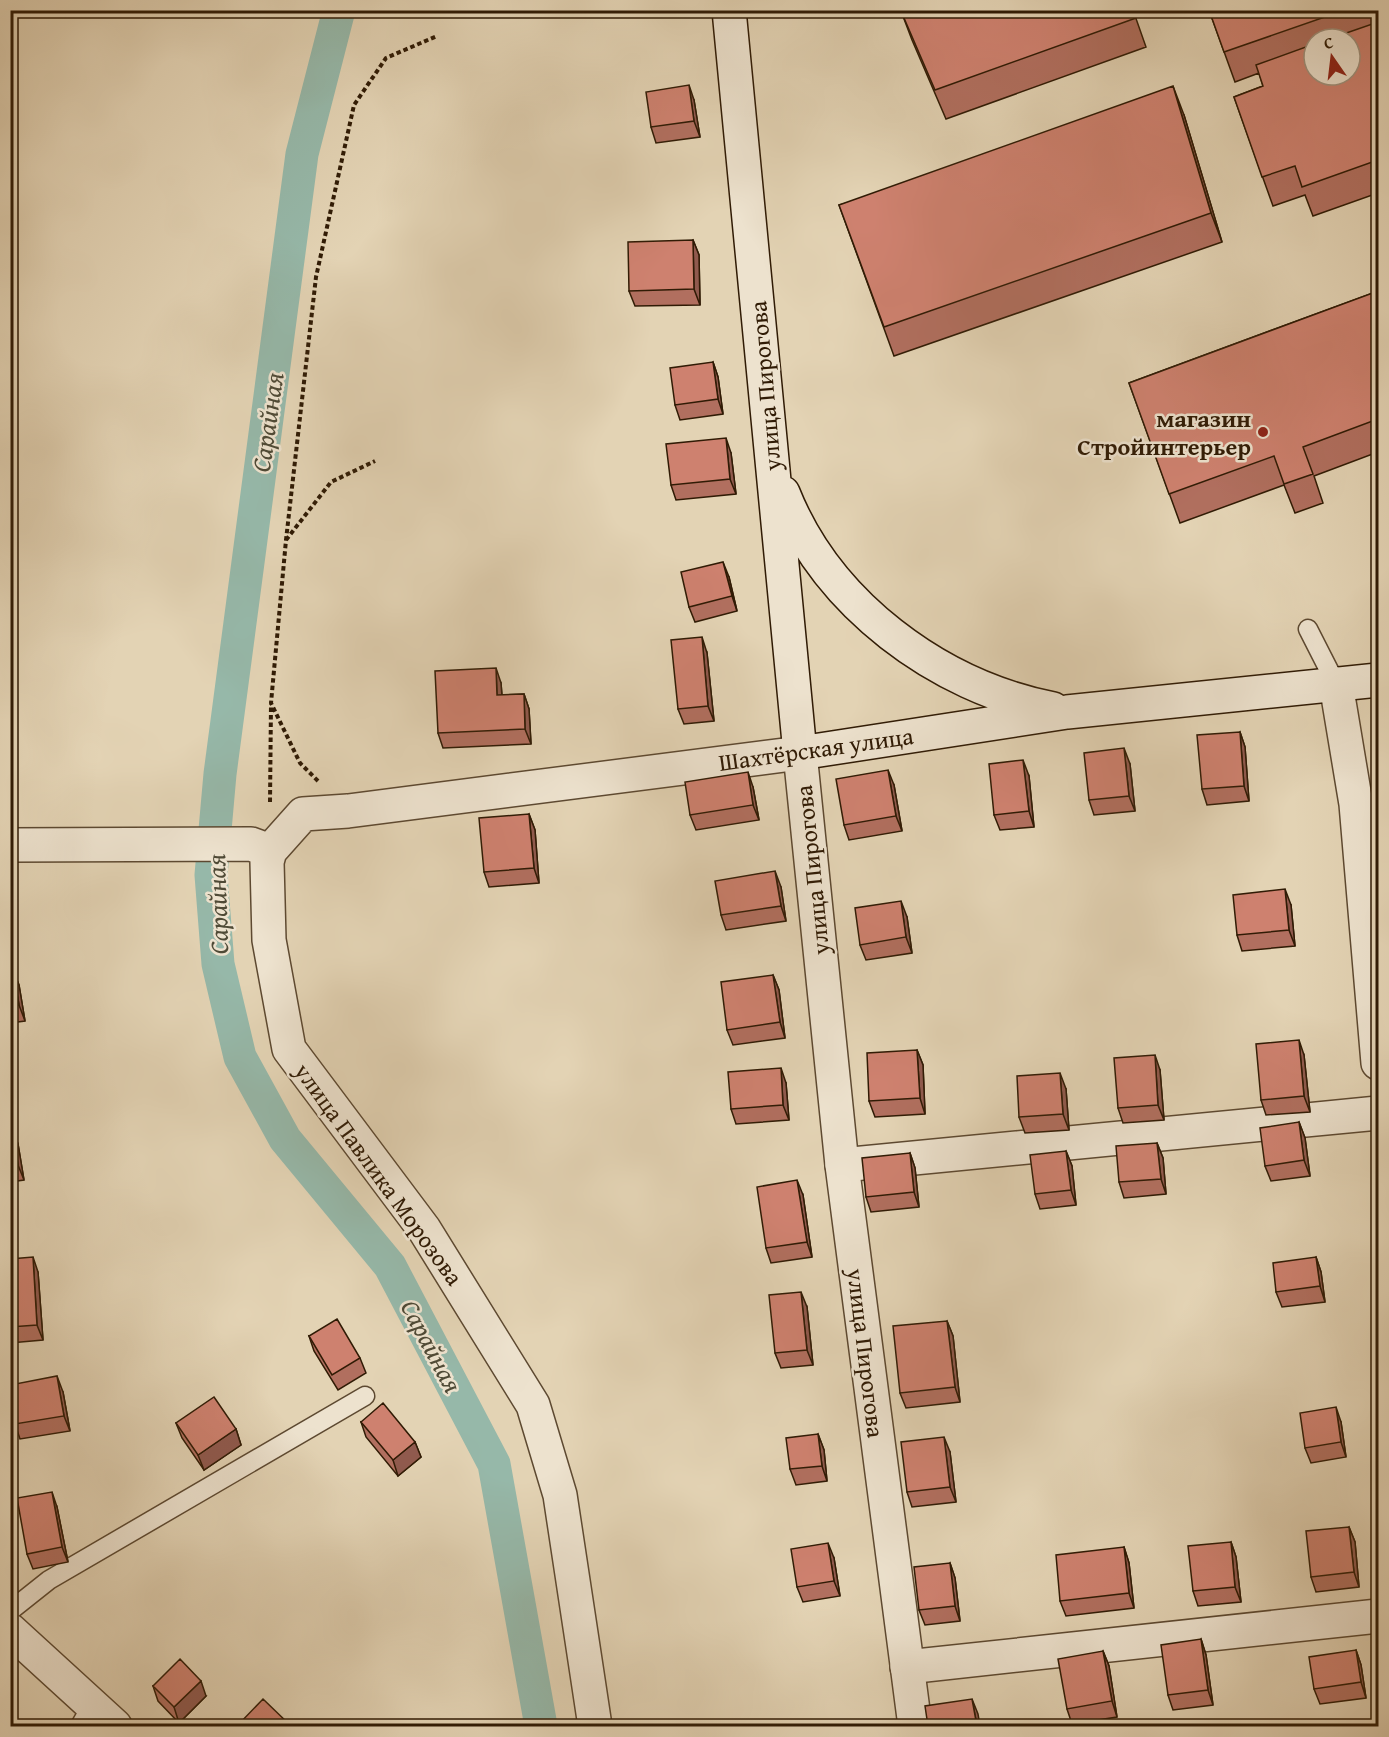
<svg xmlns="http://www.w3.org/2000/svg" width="1389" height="1737" viewBox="0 0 1389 1737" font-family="'Gentium Book Plus',serif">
	<rect width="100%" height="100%" fill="#e3d3b4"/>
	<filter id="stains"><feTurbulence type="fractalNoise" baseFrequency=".00333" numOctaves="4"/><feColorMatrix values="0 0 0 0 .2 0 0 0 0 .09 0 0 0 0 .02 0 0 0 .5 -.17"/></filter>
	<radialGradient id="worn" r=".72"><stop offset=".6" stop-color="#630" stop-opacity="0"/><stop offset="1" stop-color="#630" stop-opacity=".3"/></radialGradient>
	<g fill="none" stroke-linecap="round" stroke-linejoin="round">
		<!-- canal -->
		<path stroke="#96b8a9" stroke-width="33" d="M339,10l-37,144 -82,620 -9,101 7,89 22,93 45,82 105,127 104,198 47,262"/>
		<defs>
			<path id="service" d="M1308,629l28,55
				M10,1611l39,-31 316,-184
				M80,1726l12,-21"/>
			<path id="minor" d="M10,845l241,-1 19,7
				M842,1165l536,-52
				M10,1630l105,96
				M907,1667l471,-51
				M595,1726l-35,-231 -27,-90 -109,-176 -135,-180 -20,-109 -2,-78 3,-11 33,-37 45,-3 452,-58"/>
			<path id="tertiary" d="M1336,684l20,120 22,259
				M800,753l42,412 73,561"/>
			<path id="secondary" d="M729,10l71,743 267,-41 311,-32
				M783,493c44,111 154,193 270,216"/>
		</defs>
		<!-- service casing -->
		<use href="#service" stroke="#5d4931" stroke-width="21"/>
		<!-- minor casing -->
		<use href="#minor" stroke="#5d4931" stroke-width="36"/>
		<!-- tertiary casing -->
		<use href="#tertiary" stroke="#5d4931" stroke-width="36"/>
		<!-- secondary casing -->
		<use href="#secondary" stroke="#301b05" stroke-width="36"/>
		<!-- path -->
		<path stroke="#301b05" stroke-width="4" stroke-dasharray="4.5 3" stroke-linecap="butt" d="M286,540l45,-58 44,-21
			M318,781l-18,-18 -29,-60 15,-163 30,-263 38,-172 32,-47 51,-22
			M270,802l1,-98"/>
		<!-- service -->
		<use href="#service" stroke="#ede2ce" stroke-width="18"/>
		<!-- minor -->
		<use href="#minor" stroke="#ede2ce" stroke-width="33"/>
		<!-- tertiary -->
		<use href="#tertiary" stroke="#ede2ce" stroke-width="33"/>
		<!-- secondary -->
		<use href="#secondary" stroke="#ede2ce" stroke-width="33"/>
	</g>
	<!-- wall -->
	<path fill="#b16f5f" stroke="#301b05" stroke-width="1.5" fill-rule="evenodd" d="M632,10h42l-41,4z
		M1133,10l13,37 -200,72 -34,-79 -11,-29z
		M1209,10h169v183l-65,23 -8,-21 -32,11 -39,-109 29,-11 -4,-13 -24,9zM1314,39h36l-36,36z
		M694,100l6,37 -44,6 -5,-16z
		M1184,115l38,127 -328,114 -55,-151z
		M693,240l6,15 1,50 -65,1 -6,-15z
		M1378,291v161l-64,24 9,27 -28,10 -11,-28 -104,38 -51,-140z
		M713,362l5,15 5,37 -43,6 -5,-15z
		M731,453l5,41 -60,6 -5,-15z
		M729,577l8,34 -42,11 -6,-15z
		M707,653l7,68 -30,3 -6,-15z
		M501,683l1,12 22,-1 5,15 2,35 -88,4 -5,-15z
		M1240,732l5,15 4,54 -42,4 -5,-16z
		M1130,764l5,47 -41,4 -5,-15z
		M1029,776l5,51 -34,3 -6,-15z
		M894,785l8,46 -53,9 -5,-15z
		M753,787l6,33 -63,10 -6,-15z
		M529,814l6,16 4,53 -50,4 -5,-15z
		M781,887l5,34 -60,9 -5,-15z
		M1291,905l4,41 -53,5 -5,-16z
		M907,917l5,36 -46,7 -6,-15z
		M10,970h3l6,15 6,36 -15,2z
		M773,975l6,15 6,48 -52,7 -6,-15z
		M917,1050l6,15 2,49 -50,3 -6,-16z
		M1304,1055l6,57 -44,3 -5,-15z
		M1160,1070l4,50 -41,3 -5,-15z
		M786,1083l3,37 -53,4 -5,-15z
		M1066,1089l3,41 -44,3 -6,-16z
		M1299,1122l6,16 5,38 -39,5 -6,-15z
		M10,1129h3l5,15 6,36 -14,2z
		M1157,1143l6,15 3,36 -42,4 -5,-16z
		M1066,1151l6,15 4,39 -36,4 -5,-15z
		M910,1153l5,15 4,39 -48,5 -5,-15z
		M803,1195l9,62 -41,6 -5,-15z
		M1316,1257l5,15 4,30 -43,5 -6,-15z
		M10,1259l28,13 5,68 -33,3z
		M807,1307l6,58 -32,3 -6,-15z
		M947,1321l6,15 7,66 -54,6 -6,-15z
		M309,1336l51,22 6,15 -28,17 -24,-39z
		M63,1392l7,39 -50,8 -5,-15z
		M361,1422l54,20 6,15 -23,19 -32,-39z
		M1341,1422l5,35 -35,6 -6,-15z
		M176,1423l60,6 5,16 -37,25 -22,-32z
		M818,1434l6,16 3,31 -31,4 -6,-16z
		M950,1452l6,50 -44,5 -5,-15z
		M57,1507l11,55 -35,7 -6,-15z
		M1349,1527l6,15 4,45 -43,5 -5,-15z
		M1231,1542l5,15 5,45 -43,4 -5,-15z
		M1124,1547l5,16 5,45 -68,8 -6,-15z
		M834,1558l6,38 -37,6 -6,-15z
		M950,1563l5,15 5,43 -35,4 -6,-15z
		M1201,1639l5,16 7,50 -40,5 -5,-15z
		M1356,1650l5,15 5,33 -46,6 -6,-15z
		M1103,1651l6,15 8,51 -45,7 -5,-15z
		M153,1686l53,10 -27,27 -21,-22z"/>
	<!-- shaded-wall -->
	<path fill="#905a4e" stroke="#301b05" stroke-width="1.5" d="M689,85l5,15 6,37 -6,-16z
		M1173,86l11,29 38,127 -11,-29z
		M693,240l6,15 1,50 -6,-16z
		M713,362l5,15 5,37 -5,-15z
		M726,438l5,15 5,41 -6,-15z
		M723,562l6,15 8,34 -5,-15z
		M702,637l5,16 7,68 -6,-15z
		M496,668l5,15 2,28 -6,-16z
		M524,694l5,15 2,35 -6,-15z
		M1240,732l5,15 4,54 -5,-15z
		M1124,748l6,16 5,47 -6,-15z
		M1023,760l6,16 5,51 -5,-16z
		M888,770l6,15 8,46 -6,-15z
		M748,772l5,15 6,33 -6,-15z
		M529,814l6,16 4,53 -5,-15z
		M775,871l6,16 5,34 -5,-15z
		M1285,889l6,16 4,41 -6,-16z
		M901,901l6,16 5,36 -6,-16z
		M13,970l6,15 6,36 -6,-16z
		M773,975l6,15 6,48 -5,-16z
		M1299,1040l5,15 6,57 -6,-16z
		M917,1050l6,15 2,49 -5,-16z
		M1155,1055l5,15 4,50 -6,-15z
		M781,1068l5,15 3,37 -6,-15z
		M1060,1073l6,16 3,41 -6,-16z
		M1299,1122l6,16 5,38 -6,-16z
		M13,1129l5,15 6,36 -6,-15z
		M1157,1143l6,15 3,36 -5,-15z
		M1066,1151l6,15 4,39 -5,-15z
		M910,1153l5,15 4,39 -5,-15z
		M797,1180l6,15 9,62 -5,-15z
		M33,1257l5,15 5,68 -6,-15z
		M1316,1257l5,15 4,30 -5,-16z
		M801,1292l6,15 6,58 -6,-15z
		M947,1321l6,15 7,66 -5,-15z
		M57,1376l6,16 7,39 -6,-15z
		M1336,1407l5,15 5,35 -5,-15z
		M236,1429l5,16 -37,25 -6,-15z
		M818,1434l6,16 3,31 -5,-15z
		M944,1437l6,15 6,50 -6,-15z
		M415,1442l6,15 -23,19 -5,-16z
		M52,1492l5,15 11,55 -6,-15z
		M1349,1527l6,15 4,45 -5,-15z
		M1231,1542l5,15 5,45 -6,-15z
		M828,1543l6,15 6,38 -6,-15z
		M1124,1547l5,16 5,45 -5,-15z
		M950,1563l5,15 5,43 -5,-15z
		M1201,1639l5,16 7,50 -5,-15z
		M1356,1650l5,15 5,33 -5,-16z
		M1103,1651l6,15 8,51 -5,-16z
		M201,1681l5,15 -27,27 -5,-16z
		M972,1699l6,15 2,12h-3z"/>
	<!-- building -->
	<path fill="#ce816f" stroke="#301b05" stroke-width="1.5" d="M903,10h230l3,8 -201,72 -34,-79z
		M1209,10h136l-121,42z
		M1378,22v138l-76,27 -7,-21 -33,11 -28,-80 29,-11 -7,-21 58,-21v31h36v-36h-21z
		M689,85l5,36 -43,6 -5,-35z
		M1173,86l38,127 -327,114 -45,-122z
		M693,240l1,49 -65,2 -1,-49z
		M1378,291v128l-75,28 10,27 -29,10 -10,-28 -105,38 -40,-111z
		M713,362l5,37 -43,6 -5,-37z
		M726,438l4,41 -59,6 -5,-41z
		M723,562l9,34 -43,11 -8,-35z
		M702,637l6,69 -30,3 -7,-69z
		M496,668l1,27 27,-1 1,35 -87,4 -3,-62z
		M1240,732l4,54 -42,3 -5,-54z
		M1373,739h5v32h-1z
		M1124,748l5,48 -40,4 -5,-47z
		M1023,760l6,51 -35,4 -5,-51z
		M888,770l8,46 -52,9 -8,-46z
		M748,772l5,33 -63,10 -5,-33z
		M529,814l5,54 -50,4 -5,-54z
		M775,871l6,35 -60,9 -6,-34z
		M1285,889l4,41 -52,5 -4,-40z
		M901,901l5,36 -46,8 -5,-37z
		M10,970h3l6,35 -9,2z
		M773,975l7,47 -53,8 -6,-48z
		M1299,1040l5,56 -43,4 -5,-56z
		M917,1050l3,48 -51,3 -2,-48z
		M1155,1055l3,50 -40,3 -4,-50z
		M781,1068l2,37 -52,4 -3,-37z
		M1060,1073l3,41 -44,3 -2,-41z
		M1299,1122l5,38 -39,6 -5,-38z
		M10,1129h3l5,36 -8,1z
		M1157,1143l4,36 -42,3 -3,-36z
		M1066,1151l5,39 -36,4 -5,-39z
		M910,1153l4,39 -48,5 -4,-39z
		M797,1180l10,62 -41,6 -9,-61z
		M33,1257l4,68 -27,2v-68z
		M1316,1257l4,29 -44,6 -3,-29z
		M801,1292l6,58 -32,3 -6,-58z
		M337,1319l23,39 -28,17 -23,-39z
		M947,1321l8,66 -55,6 -7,-67z
		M57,1376l7,40 -49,8 -5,-23v-16z
		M214,1397l22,32 -38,26 -22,-32z
		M383,1403l32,39 -22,18 -32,-38z
		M1336,1407l5,35 -36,6 -5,-35z
		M818,1434l4,32 -32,3 -4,-31z
		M944,1437l6,50 -43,5 -6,-50z
		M52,1492l10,55 -35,7 -10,-56z
		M1349,1527l5,45 -43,5 -5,-46z
		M1231,1542l4,45 -42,4 -5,-45z
		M828,1543l6,38 -37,6 -6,-38z
		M1124,1547l5,46 -69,8 -4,-46z
		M950,1563l5,43 -36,4 -5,-43z
		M1201,1639l7,51 -40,5 -7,-50z
		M1356,1650l5,32 -47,7 -5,-32z
		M1103,1651l9,50 -45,8 -9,-50z
		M180,1659l21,22 -27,26 -21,-21z
		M263,1699l28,27h-54z
		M972,1699l5,27h-49l-3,-20z"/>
	<!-- markers -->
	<circle fill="#8f2418" stroke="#ede2ce" stroke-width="2" cx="1263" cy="432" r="6"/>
	<g text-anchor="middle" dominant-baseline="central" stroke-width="5" stroke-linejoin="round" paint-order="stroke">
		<!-- street labels -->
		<g font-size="24" fill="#301b05" stroke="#ede2ce">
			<text transform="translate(765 386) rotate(-95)">улица Пирогова</text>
			<text transform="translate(816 749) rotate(-8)">Шахтёрская улица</text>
			<text transform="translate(812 870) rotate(-96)">улица Пирогова</text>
			<text transform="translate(379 1174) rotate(54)">улица Павлика Морозова</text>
			<text transform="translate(866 1353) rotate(83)">улица Пирогова</text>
		</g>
		<!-- poi labels -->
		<g font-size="24" font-weight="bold" fill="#301b05" stroke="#ede2ce" text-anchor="end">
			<text x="1251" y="418">магазин<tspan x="1251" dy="28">Стройинтерьер</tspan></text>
		</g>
		<!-- water labels -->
		<g font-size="26" font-style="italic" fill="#4f4a36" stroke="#ede2ce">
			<text transform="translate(267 422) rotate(-82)">Сарайная</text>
			<text transform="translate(217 904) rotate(-92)">Сарайная</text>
			<text transform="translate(432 1346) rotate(62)">Сарайная</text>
		</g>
	</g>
	<!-- margin -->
	<rect width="1389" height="1737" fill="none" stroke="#e3d3b4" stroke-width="36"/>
	<rect x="12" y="12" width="1365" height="1713" fill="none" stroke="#301b05" stroke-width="3"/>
	<rect x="18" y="18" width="1353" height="1701" fill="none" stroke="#301b05" stroke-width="1.5"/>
	<!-- north arrow -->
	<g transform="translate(1332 57) rotate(346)"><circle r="28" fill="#ede2ce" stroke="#a1927e" stroke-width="1.5"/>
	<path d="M0-4.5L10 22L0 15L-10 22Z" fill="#8f2418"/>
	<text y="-9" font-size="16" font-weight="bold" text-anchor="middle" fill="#301b05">С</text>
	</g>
	<rect width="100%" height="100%" filter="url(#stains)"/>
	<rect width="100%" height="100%" fill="url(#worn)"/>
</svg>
